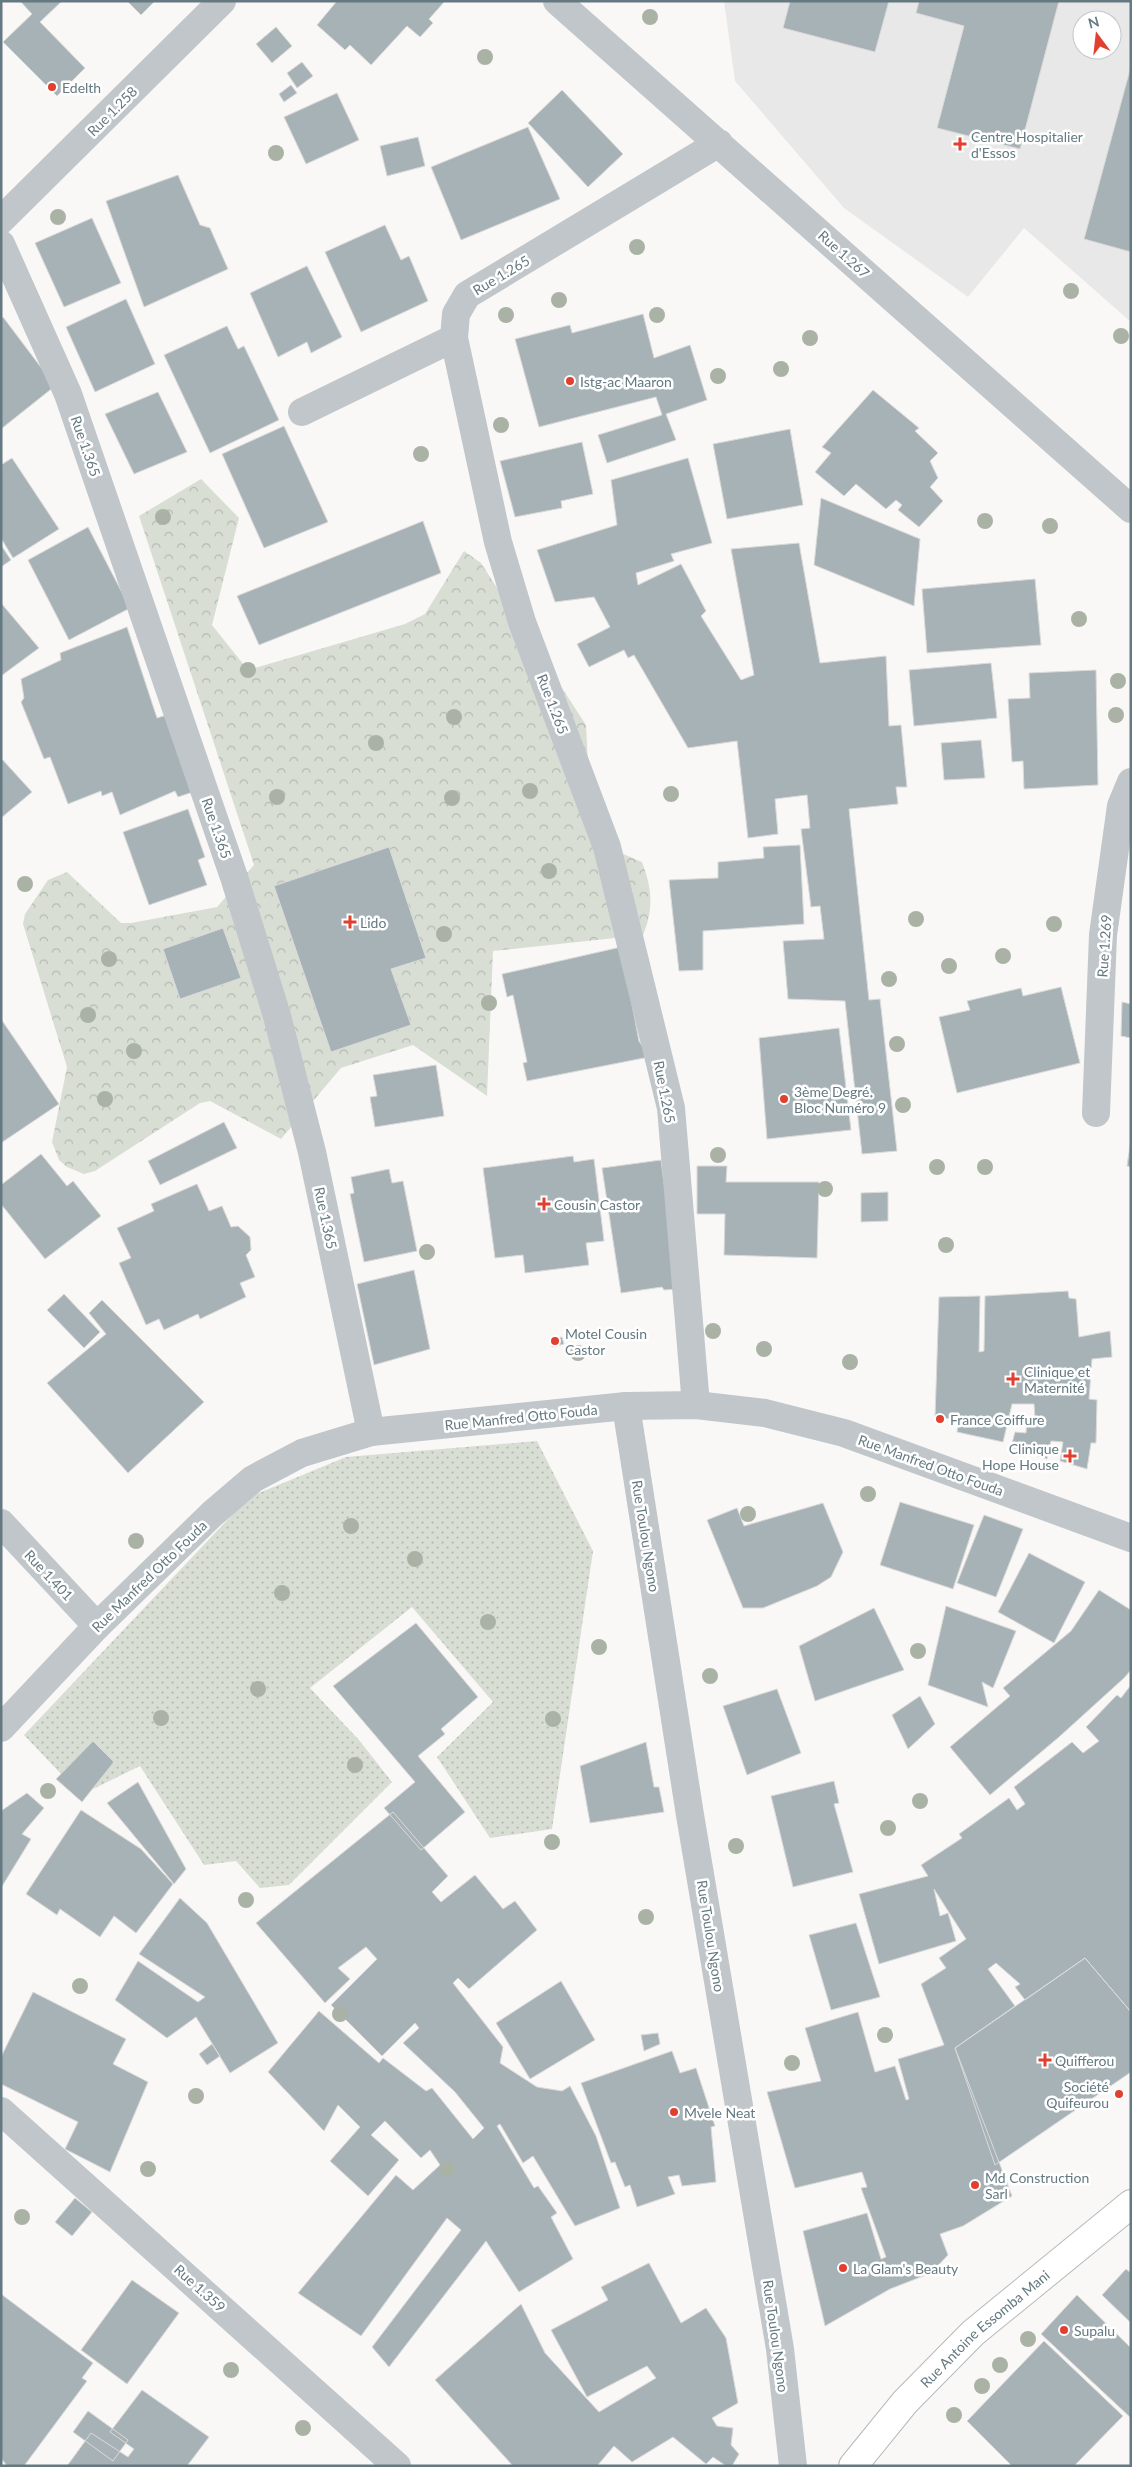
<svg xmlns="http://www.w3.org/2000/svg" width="1132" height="2467" viewBox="0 0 1132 2467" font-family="Lato,sans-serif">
	<defs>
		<pattern id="grass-dots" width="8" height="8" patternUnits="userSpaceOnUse" patternTransform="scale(1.25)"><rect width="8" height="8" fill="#d9ded5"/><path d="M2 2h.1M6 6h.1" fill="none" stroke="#b4b9b2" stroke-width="1.8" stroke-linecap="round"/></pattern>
		<pattern id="forest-crowns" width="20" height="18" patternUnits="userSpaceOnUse" patternTransform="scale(1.25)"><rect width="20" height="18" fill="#d9ded5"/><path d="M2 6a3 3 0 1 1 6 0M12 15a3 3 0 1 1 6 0" fill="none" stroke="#b4b9b2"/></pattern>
	</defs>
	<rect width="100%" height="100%" fill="#f9f8f6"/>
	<!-- built -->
	<path fill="#e7e8e7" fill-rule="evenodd" d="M724,1h407v321l-107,-94 -56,69 -124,-89 -109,-127zM1082,20h30v30h-30z"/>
	<!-- grass -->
	<path fill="url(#grass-dots)" d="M537,1441l56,110 -41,278 -62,9 -53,-81 56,-55 -81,-95 -102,81 49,52 33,42 -103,103 -29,3 -24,-27 -32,4 -64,-99 -59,29 -57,-60 225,-238 97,-40z"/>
	<!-- forest -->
	<path fill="url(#forest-crowns)" d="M201,479l38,39 -27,107 36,45 157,-46 20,-10 39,-63 17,12 105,162 4,77 17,45 35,15c10,26 12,47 1,73l-150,16 -6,145 -74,-51 -72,23 -60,71 -71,-38 -10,2 -105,68 -11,3 -17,-7 -8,-7 -7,-18 15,-75 -44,-143 2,-10 23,-34 19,-8 54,51h10l86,-16 37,-42 -115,-349z"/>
	<!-- building -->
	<path fill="#a7b2b6" stroke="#dbdad9" d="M20,1h42l-22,21 45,46 -28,28 -54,-54 29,-28z
		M127,1h28l-14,14z
		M337,1h108l-16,18 4,4 -13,14 -13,-11 -36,39 -21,-20 -5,5 -28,-25z
		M790,1h99l-14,51 -92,-24z
		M919,1h140l-39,148 -83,-21 27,-102 -48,-13z
		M276,27l16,19 -20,17 -16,-19z
		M302,62l11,14 -16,12 -10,-15z
		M1131,66v186l-47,-13z
		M291,85l6,8 -13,9 -5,-8z
		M562,90l61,64 -35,33 -60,-64z
		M337,93l22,47 -53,24 -22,-47z
		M528,127l32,72 -99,41 -30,-73z
		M418,137l7,29 -38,10 -7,-30z
		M178,175l22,50 10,3 18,41 -84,38 -38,-106z
		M92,218l29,65 -57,24 -29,-64z
		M385,225l16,35 8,-4 19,45 -67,31 -36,-80z
		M307,266l35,71 -31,16 -4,-11 -29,15 -28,-64z
		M126,299l29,65 -60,28 -29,-65z
		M643,314l11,44 36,-13 17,55 -41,14 10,26 -69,23 -9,-28 64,-20 -6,-18 -117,30 -24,-88 55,-14 2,8z
		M3,317l52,69 -54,43v-110z
		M227,326l11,23 6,-3 35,74 -69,33 -46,-98z
		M873,390l46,38 -4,3 23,22 -8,8 8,17 -8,9 13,14 -24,26 -21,-17 4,-5 -6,-5 -10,9 -30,-25 -12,12 -29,-24 16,-19 -9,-6z
		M158,392l29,60 -53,22 -29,-60z
		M284,426l44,96 -64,26 -42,-94z
		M790,429l13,76 -76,14 -14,-75z
		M582,442l11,52 -32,7 1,7 -47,9 -15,-56z
		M12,458l47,71 -46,29 -12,-20v-73z
		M688,458l24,85 -41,11 3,7 -38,12 2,12 43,-21 25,47 -5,5 40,64 13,-5 -23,-126 68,-6 21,120 66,-7 3,70 12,-1 6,62h-11l2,17 -49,5 20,191 11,-1 17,152 -35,3 -17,-153 -57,-2 -5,-58 41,-2 -4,-33 -9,1 -10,-78 9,-1 -3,-33 -32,4 3,35 -30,4 -11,-97 -49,7 -54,-93 -6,3 -4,-8 -35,17 -12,-23 33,-17 -16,-30 -39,5 -18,-52 80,-25 -6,-45z
		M821,498l99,41 -6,67 -100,-41z
		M423,521l18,52 -182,72 -22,-49z
		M88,527l42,81 -61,32 -41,-80z
		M1,545l10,15 -10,7z
		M1035,579l6,66 -114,8 -5,-64z
		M1,603l38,45 -38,28z
		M127,627l30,91 16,-5 23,78 -18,6 -3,-6 -55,24 -8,-23 -10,4 -1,-5 -33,13 -18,-47 -6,2 -23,-57 3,-4 -3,-19 40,-19 -1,-7z
		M991,663l6,55 -83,8 -5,-56z
		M1096,670l2,115 -74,4 -1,-28 -11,1 -4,-63 22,-1 -1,-25z
		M981,740l4,38 -41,2 -3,-37z
		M1,758l31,34 -31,26z
		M188,809l17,48 -7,3 9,25 -58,20 -26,-73z
		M800,845l4,79 -101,7v39l-24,1 -10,-91 49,-2v-16l46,-4 -1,-11z
		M389,847l37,111 -35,11 20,56 -80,27 -57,-166z
		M223,928l18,50 -61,21 -17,-50z
		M621,947l18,94 10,16 -122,24 -4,-18 4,-1 -14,-67 -6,2 -5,-23z
		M1061,987l19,76 -123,30 -18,-76 31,-7 -3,-9 54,-13 2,8z
		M1122,1002l9,2v34l-10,-2z
		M1,1019l58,85 -58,39z
		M839,1028l12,102 -84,9 -8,-101z
		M436,1065l8,51 -69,11 -5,-30 7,-1 -4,-21z
		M224,1122l13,26 -77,37 -12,-24z
		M1131,1139v28l-4,-1z
		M41,1154l26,32 6,-5 28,35 -56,43 -44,-55v-19z
		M573,1156l1,6 20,-3 10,82 -18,2 3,22 -64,8 -2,-18 -28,3 -12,-90z
		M661,1160l17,129 -14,1 -2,-3 -41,6 -19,-125z
		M697,1166h30l-1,16h93l-2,76 -93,-3 1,-41h-28z
		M389,1169l3,14 11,-2 14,70 -53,11 -14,-68 4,-1 -3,-16z
		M197,1184l12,27 13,-5 9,21 7,-1 12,11 1,13 -5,5 9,22 -15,6 6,14 -46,22 -2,-5 -34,16 -5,-11 -13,6 -27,-62 12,-5 -14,-30 37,-17 -3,-7z
		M888,1192v29l-27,1v-29z
		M414,1270l16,79 -56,16 -17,-81z
		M1068,1291l1,7 7,1 3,38 31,-6 2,26 -20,2 -3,40 8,1 -1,43h-5l-4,26 -27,-8 3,-19 -12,-1 -4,18 -36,-12 4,-15 11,1 1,-14 8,-1 -1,-14h-22l-9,38 -46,-10 2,-13 -24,-1 4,-121 41,-1 -1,56 5,-1 1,-55z
		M64,1294l36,38 -16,16 -37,-38z
		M102,1300l102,102 -76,71 -81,-90 59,-49 -17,-21z
		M562,1337l2,7 -12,3 -1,-8z
		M900,1502l74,23 -21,64 -73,-24z
		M823,1503l20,49 -12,25 -14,9 -54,22h-20l-36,-88 30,-12 7,18z
		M984,1515l39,14 -27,68 -39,-14z
		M1029,1553l56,29 -31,61 -56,-31z
		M1099,1590l32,20v60l-7,8 -65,59 -69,58 -40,-48 60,-51 -7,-8 68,-57z
		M946,1606l70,25 -23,57 -11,-6 6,25 -60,-22z
		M874,1608l30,62 -89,31 -16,-55z
		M416,1623l62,74 -37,32 4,5 -27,22 47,56 -44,38 -37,-42 31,-26 -82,-96z
		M1131,1685v327l-46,-54 -60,42 -10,-13 5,-3 -24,-21 -8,6 27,37 -60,42 57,148 -49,30 -23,8 8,21 -17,18 -41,16 -65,37 -22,-95 64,-18 14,46 5,-2 -25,-69 6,-1 -5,-15 -67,16 -28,-96 54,-11 -16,-53 53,-16 17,60 20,-6 11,34 3,-1 -11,-40 46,-14 -23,-61 25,-16 -7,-10 27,-19 -32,-50 6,27 8,-3 8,28 -77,23 -20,-70 69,-18 -7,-11 41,-27 -3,-4 50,-36 8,12 8,-6 -11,-17 58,-45 11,11 16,-12 -13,-14 31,-32 4,3z
		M777,1689l24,64 -54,22 -24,-69z
		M920,1696l15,28 -27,25 -16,-34z
		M93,1741l21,21 -32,40 -26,-23z
		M646,1742l8,45h5l5,25 -74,11 -10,-57z
		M834,1781l5,22 -5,1 19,68 -60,15 -22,-91z
		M138,1782l48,87 -12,15 -67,-81z
		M27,1793l17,15 -22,26 9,5 -30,49v-77z
		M81,1810l60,39 32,35 -37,49 -22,-17 -14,21 -40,-28 -3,6 -31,-21z
		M393,1812l55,64 -16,16 9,10 34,-27 28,34 12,-8 22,29 -68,59 -11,-11 -5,5 50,64 -3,16 37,24 25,4 8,-5 26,50 24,72 -45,18 -42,-70 -10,7 -23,-39 -3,2 37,62 4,-2 19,27 -6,4 22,42 -54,33 -33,-51 -97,126 -17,-20 89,-117 -14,-12 -86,118 -63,-43 98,-118 17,15 27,-25 -10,-15 -9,8 -36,-37 -14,14 28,25 -31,36 -38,-35 30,-34 -22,-22 -14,26 -56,-59 51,-61 60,52 4,-5 43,33 6,-3 41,51 11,-11 -29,-36 -52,-49 16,-15 -4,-5 -33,33 -51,-51 46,-46 -11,-12 -28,21 12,11 -25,24 -69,-80z
		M180,1898l27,25 71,120 -48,30 -34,-56 -29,21 -52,-38 23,-39 60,41 7,-5 -66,-43z
		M856,1923l24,74 -49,13 -22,-75z
		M1085,1958l46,54v60l-136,93 -40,-117z
		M561,1981l34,59 -65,39 -34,-56z
		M33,1992l93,47 -13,25 35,18 -38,90 -45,-23 13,-27 -77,-38v-27z
		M658,2033l2,11 -16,7 -3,-16z
		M212,2044l8,12 -13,9 -8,-11z
		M672,2051l8,22 16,-5 19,58 -4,1 5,55 -34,4 -3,-11 -11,2 7,17 -38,13 -7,-22 -5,2 -10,-25 -4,1 -30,-80z
		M75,2198l17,14 -20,24 -17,-14z
		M649,2263l32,60 25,-15 20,30 12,65 -26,15 5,8 16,2 -2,17 8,9 -7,12h-6l-13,-9 -7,7 -33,-27 -41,25 -18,-16 -17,20h-84l-78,-86 86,-76 24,49 54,59 57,-34 -9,-12 -60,31 -36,-67 57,-30 -7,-13z
		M1126,2269l5,4v50l-29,-28z
		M132,2280l47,33 -52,71 -46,-34z
		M1,2294l92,69 -11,15 5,3 -63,85h-17l-6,-8z
		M1077,2295l54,53v70l-90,-84z
		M1044,2341l79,75 -49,50h-62l-45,-45z
		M142,2390l67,47 -22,29h-120l24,-33 37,24 6,-8 -24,-17z
		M88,2411l40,29 -15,21 -40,-29z"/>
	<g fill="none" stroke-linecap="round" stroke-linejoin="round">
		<defs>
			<g id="primary">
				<path id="s1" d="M853,2466l52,-64 68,-69 158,-129"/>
			</g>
		</defs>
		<!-- primary casing -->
		<use href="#primary" stroke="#b4babd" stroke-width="30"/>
		<!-- minor -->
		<path stroke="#c0c6c9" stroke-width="28" d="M557,1l574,508
			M1,220l221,-219
			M1,244l67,150 167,486 42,136 35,136 59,280
			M302,412l152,-74
			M1096,1113l7,-178 18,-129 10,-24
			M696,1405l-25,-297 -64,-261 -85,-225 -24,-80 -44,-204 2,-24 11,-19 252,-152
			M626,1406l64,409 90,534 13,117
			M1,1523l96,103
			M1,2111l396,355"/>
		<!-- tertiary -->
		<path stroke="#c0c6c9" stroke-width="28" d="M1,1728l96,-102 115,-112 41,-35 49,-26 69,-21 255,-26 70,-1 69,8 79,20 287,105"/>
		<!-- primary -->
		<use href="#primary" stroke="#fff" stroke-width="28"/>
	</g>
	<!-- trees -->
	<g fill="#aab2a5">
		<circle cx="650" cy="17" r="8"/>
		<circle cx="485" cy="57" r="8"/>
		<circle cx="276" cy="153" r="8"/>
		<circle cx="58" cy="217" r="8"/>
		<circle cx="637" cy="247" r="8"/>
		<circle cx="1071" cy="291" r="8"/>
		<circle cx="559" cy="300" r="8"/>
		<circle cx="506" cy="315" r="8"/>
		<circle cx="657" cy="315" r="8"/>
		<circle cx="1121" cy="336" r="8"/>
		<circle cx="810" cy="338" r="8"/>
		<circle cx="781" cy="369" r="8"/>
		<circle cx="718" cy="376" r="8"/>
		<circle cx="501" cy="425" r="8"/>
		<circle cx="421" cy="454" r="8"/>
		<circle cx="163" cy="517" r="8"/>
		<circle cx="985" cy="521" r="8"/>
		<circle cx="1050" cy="526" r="8"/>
		<circle cx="1079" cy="619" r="8"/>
		<circle cx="248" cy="670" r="8"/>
		<circle cx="1118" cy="681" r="8"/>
		<circle cx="1116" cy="715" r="8"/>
		<circle cx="454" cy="717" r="8"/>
		<circle cx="376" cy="743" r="8"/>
		<circle cx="530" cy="791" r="8"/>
		<circle cx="671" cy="794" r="8"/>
		<circle cx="277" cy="797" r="8"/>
		<circle cx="452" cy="798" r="8"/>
		<circle cx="549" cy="871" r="8"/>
		<circle cx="25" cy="884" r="8"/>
		<circle cx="916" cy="919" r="8"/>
		<circle cx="1054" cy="924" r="8"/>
		<circle cx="444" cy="934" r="8"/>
		<circle cx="1003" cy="956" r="8"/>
		<circle cx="109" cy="959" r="8"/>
		<circle cx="949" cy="966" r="8"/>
		<circle cx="889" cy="979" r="8"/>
		<circle cx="489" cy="1003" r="8"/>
		<circle cx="88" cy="1015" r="8"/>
		<circle cx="897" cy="1044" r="8"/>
		<circle cx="134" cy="1051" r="8"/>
		<circle cx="105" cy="1099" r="8"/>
		<circle cx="903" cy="1105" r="8"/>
		<circle cx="718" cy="1155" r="8"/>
		<circle cx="937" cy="1167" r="8"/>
		<circle cx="985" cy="1167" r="8"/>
		<circle cx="825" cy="1189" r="8"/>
		<circle cx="946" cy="1245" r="8"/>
		<circle cx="427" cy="1252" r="8"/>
		<circle cx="713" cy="1331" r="8"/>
		<circle cx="764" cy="1349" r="8"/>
		<circle cx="578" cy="1353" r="8"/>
		<circle cx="850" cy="1362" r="8"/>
		<circle cx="868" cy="1494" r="8"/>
		<circle cx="748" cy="1514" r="8"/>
		<circle cx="351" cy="1526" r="8"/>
		<circle cx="136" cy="1541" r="8"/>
		<circle cx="415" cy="1559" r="8"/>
		<circle cx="282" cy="1593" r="8"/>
		<circle cx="488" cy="1622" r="8"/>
		<circle cx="599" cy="1647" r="8"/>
		<circle cx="918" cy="1651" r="8"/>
		<circle cx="710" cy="1676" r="8"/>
		<circle cx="258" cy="1689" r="8"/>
		<circle cx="161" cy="1718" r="8"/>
		<circle cx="553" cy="1719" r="8"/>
		<circle cx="355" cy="1765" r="8"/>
		<circle cx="48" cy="1791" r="8"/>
		<circle cx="920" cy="1801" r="8"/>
		<circle cx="888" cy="1828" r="8"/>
		<circle cx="552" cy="1842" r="8"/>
		<circle cx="736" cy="1846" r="8"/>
		<circle cx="246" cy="1900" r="8"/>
		<circle cx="646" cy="1917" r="8"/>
		<circle cx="80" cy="1986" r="8"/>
		<circle cx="340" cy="2014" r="8"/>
		<circle cx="885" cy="2035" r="8"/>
		<circle cx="792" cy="2063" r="8"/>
		<circle cx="196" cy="2096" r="8"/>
		<circle cx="148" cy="2169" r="8"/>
		<circle cx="447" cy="2169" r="8"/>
		<circle cx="22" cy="2217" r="8"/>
		<circle cx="1028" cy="2339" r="8"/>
		<circle cx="1000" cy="2365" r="8"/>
		<circle cx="231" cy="2370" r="8"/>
		<circle cx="982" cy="2386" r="8"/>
		<circle cx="954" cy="2415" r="8"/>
		<circle cx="303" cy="2428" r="8"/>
	</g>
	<!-- markers -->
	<g fill="#e13f2f" stroke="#fff" stroke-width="2">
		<circle cx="52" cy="87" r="5"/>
		<path d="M957.5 136.5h5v5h5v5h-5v5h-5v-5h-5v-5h5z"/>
		<circle cx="570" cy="381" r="5"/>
		<path d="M347.5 914.5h5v5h5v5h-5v5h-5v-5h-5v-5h5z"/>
		<circle cx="784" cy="1099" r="5"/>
		<path d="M541.5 1196.5h5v5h5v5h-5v5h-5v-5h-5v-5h5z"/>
		<circle cx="555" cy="1341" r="5"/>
		<path d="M1010.5 1371.5h5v5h5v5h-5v5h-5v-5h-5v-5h5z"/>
		<circle cx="940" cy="1419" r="5"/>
		<path d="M1067.5 1448.5h5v5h5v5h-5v5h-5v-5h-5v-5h5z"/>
		<path d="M1042.5 2052.5h5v5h5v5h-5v5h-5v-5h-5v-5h5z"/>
		<circle cx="1119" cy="2094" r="5"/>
		<circle cx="674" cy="2112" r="5"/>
		<circle cx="975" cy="2185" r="5"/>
		<circle cx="843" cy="2268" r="5"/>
		<circle cx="1064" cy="2330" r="5"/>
	</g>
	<g text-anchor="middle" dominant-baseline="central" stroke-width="5" stroke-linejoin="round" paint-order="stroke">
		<!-- poi labels -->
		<g font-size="14" fill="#647981" stroke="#fff" text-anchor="start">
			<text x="62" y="87">Edelth</text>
			<text x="971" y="136">Centre Hospitalier<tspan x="971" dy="16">d'Essos</tspan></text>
			<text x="580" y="381">Istg-ac Maaron</text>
			<text x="360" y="922">Lido</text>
			<text x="794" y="1091">3ème Degré.<tspan x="794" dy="16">Bloc Numéro 9</tspan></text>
			<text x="554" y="1204">Cousin Castor</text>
			<text x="565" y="1333">Motel Cousin<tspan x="565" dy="16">Castor</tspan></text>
			<text x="1024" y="1371">Clinique et<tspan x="1024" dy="16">Maternité</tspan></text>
			<text x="950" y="1419">France Coiffure</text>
			<text x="1059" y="1448" text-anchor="end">Clinique<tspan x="1059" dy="16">Hope House</tspan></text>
			<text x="1055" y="2060">Quifferou</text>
			<text x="1109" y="2086" text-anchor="end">Société<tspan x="1109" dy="16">Quifeurou</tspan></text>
			<text x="684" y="2112">Mvele Neat</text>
			<text x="985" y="2177">Md Construction<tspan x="985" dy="16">Sarl</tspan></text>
			<text x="853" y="2268">La Glam's Beauty</text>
			<text x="1074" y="2330">Supalu</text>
		</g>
		<!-- street labels -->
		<g font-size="14" fill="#647981" stroke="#fff">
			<text transform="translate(112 111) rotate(-45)">Rue 1.258</text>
			<text transform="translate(844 254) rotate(42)">Rue 1.267</text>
			<text transform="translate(501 275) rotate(-31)">Rue 1.265</text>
			<text transform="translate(86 446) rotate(71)">Rue 1.365</text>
			<text transform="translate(553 704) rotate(69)">Rue 1.265</text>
			<text transform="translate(217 828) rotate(71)">Rue 1.365</text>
			<text transform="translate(1104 946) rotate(-86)">Rue 1.269</text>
			<text transform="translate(665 1092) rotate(79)">Rue 1.265</text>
			<text transform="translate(326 1218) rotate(78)">Rue 1.365</text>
			<text transform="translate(521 1417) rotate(-6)">Rue Manfred Otto Fouda</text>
			<text transform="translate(931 1465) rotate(20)">Rue Manfred Otto Fouda</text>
			<text transform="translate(646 1536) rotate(81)">Rue Toulou Ngono</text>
			<text transform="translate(49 1575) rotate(47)">Rue 1.401</text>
			<text transform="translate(149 1576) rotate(-44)">Rue Manfred Otto Fouda</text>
			<text transform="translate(711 1936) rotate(81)">Rue Toulou Ngono</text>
			<text transform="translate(200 2288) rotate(42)">Rue 1.359</text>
			<text stroke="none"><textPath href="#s1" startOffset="191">Rue Antoine Essomba Mani</textPath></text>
			<text transform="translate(776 2336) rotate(82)">Rue Toulou Ngono</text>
		</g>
	</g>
	<!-- border -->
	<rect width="1132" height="2467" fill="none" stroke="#647981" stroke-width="5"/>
	<!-- north arrow -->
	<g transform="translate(1097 35) rotate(345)"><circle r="24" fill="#ffffff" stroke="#c1c9cd"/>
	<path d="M0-4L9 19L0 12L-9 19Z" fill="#e13f2f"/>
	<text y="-8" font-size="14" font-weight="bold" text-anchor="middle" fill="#647981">N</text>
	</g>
</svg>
